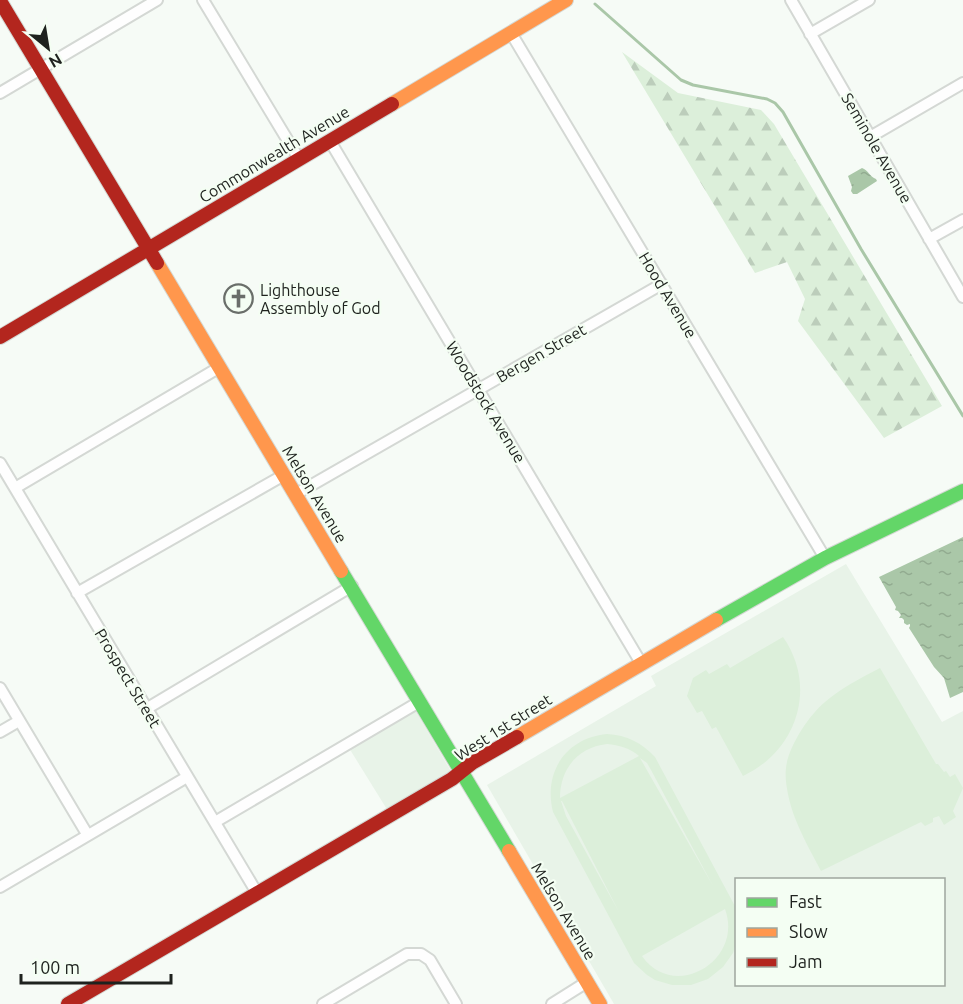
<svg xmlns="http://www.w3.org/2000/svg" width="963" height="1004" viewBox="0 0 963 1004" font-family="Ubuntu,sans-serif">
	<defs>
		<pattern id="forest-firs" width="22" height="20" patternUnits="userSpaceOnUse" patternTransform="scale(1.5)"><rect width="22" height="20" fill="#dcefda"/><path d="M5 1l3.5 6h-7zM16 11l3.5 6h-7z" fill="#bccdbb"/></pattern>
		<pattern id="water-ripples" width="26" height="14" patternUnits="userSpaceOnUse" patternTransform="scale(1.5)"><rect width="26" height="14" fill="#aac7a8"/><path d="M2 4q2-2 4 0t4 0M15 11q2-2 4 0t4 0" fill="none" stroke="#92ab90"/></pattern>
	</defs>
	<rect width="100%" height="100%" fill="#f6fbf6"/>
	<!-- built -->
	<path fill="#e8f3e8" fill-rule="evenodd" d="M846,564l96,158 21,-11v293h-349l-127,-219 169,-99 -5,-10zM736,880h208v104h-208z
		M415,710l37,63 -64,38 -39,-63z"/>
	<!-- forest -->
	<path fill="url(#forest-firs)" d="M622,52l56,41 83,17 13,14 168,282 -58,32 -86,-117 7,-22 -18,-37 -32,11z"/>
	<!-- garden -->
	<path fill="#dcefda" fill-rule="evenodd" d="M783,637c35,50 14,114 -40,139l-27,-49 -4,2 -10,-18 -5,2 -10,-17 6,-18 13,-8 3,4 18,-10 3,4z
		M880,668l56,96h2l6,8 2,-1 4,6 5,-3 8,14 -10,23 3,6 -12,8 -5,-9 -6,2v4l-8,4 -4,-4 -100,49c-9,-17 -19,-35 -26,-53 -5,-13 -11,-36 -9,-50 2,-21 23,-53 39,-66 16,-14 36,-24 55,-34z
		M607,734c20,1 35,9 48,23l81,151v35l-3,10 -10,14 -15,12 -17,6h-19l-17,-5 -8,-5 -13,-12 -81,-151c-10,-40 13,-74 54,-78zM607,744c12,1 23,4 32,12l-79,42c0,-29 18,-51 47,-54zM640,758l7,5 4,7 62,116zM561,801h1l57,111 -53,-96zM725,909c19,52 -51,93 -83,47z"/>
	<!-- water -->
	<path fill="url(#water-ripples)" d="M862,168c6,2 8,9 14,11l1,2 -20,13h-4l-2,-3 1,-4 -4,-11z
		M963,537v155l-13,6 -6,-20 -10,-11 -25,-39 1,-2v-2l-3,1 -3,-2v-3l-2,-2h-3l2,-3 -3,-4 -3,-1 1,-3 -17,-30z"/>
	<g fill="none" stroke-linecap="round" stroke-linejoin="round">
		<!-- stream -->
		<path stroke="#aac7a8" stroke-width="3" d="M595,4l86,76 12,5 74,14 8,4 8,9 78,137 102,167"/>
		<defs>
			<path id="street" d="M203,0l96,159
				M791,0l172,297
				M511,33l314,525
				M810,34l59,-34
				M0,93l157,-93
				M870,137l93,-54
				M330,141l311,522
				M929,239l34,-19
				M0,463l257,430
				M15,488l205,-121
				M296,494l366,-210
				M77,593l207,-118
				M0,688l87,146
				M146,709l206,-123
				M0,732l19,-11
				M215,822l204,-120
				M0,887l187,-110
				M323,1004l84,-50h14l9,6 26,44
				M552,1004l35,-22"/>
			<path id="fast" d="M341,571l168,280
				M716,620l109,-62 138,-67"/>
			<path id="slow" d="M392,104l174,-104
				M157,263l184,308
				M517,737l199,-117
				M509,851l91,153"/>
			<path id="jam" d="M0,1l157,262
				M0,337l392,-233
				M68,1004l384,-225 20,-16 45,-26"/>
		</defs>
		<!-- street casing -->
		<use href="#street" stroke="#d4d8d4" stroke-width="14"/>
		<!-- fast casing -->
		<use href="#fast" stroke="#d4d8d4" stroke-width="16"/>
		<!-- slow casing -->
		<use href="#slow" stroke="#d4d8d4" stroke-width="16"/>
		<!-- jam casing -->
		<use href="#jam" stroke="#d4d8d4" stroke-width="16"/>
		<!-- street -->
		<use href="#street" stroke="#fefefe" stroke-width="10"/>
		<!-- fast -->
		<use href="#fast" stroke="#63d668" stroke-width="14"/>
		<!-- slow -->
		<use href="#slow" stroke="#ff974d" stroke-width="14"/>
		<!-- jam -->
		<use href="#jam" stroke="#b3261e" stroke-width="14"/>
	</g>
	<!-- icons -->
	<defs>
		<symbol id="church-ring" viewBox="-11 -11 22 22"><circle r="9.5" fill="#f4fef3" stroke="#6a6e6a" stroke-width="1.5"/><path d="M-1.2-6h2.4v3.5h3.3v2.4h-3.3V6h-2.4V-.1h-3.3v-2.4h3.3Z" fill="#6a6e6a"/></symbol>
	</defs>
	<g fill-rule="evenodd">
		<use href="#church-ring" x="222" y="282" width="33" height="33"/>
	</g>
	<g text-anchor="middle" dominant-baseline="central" stroke-width="4.5" stroke-linejoin="round" paint-order="stroke">
		<!-- street labels -->
		<g font-size="16" fill="#1e221e" stroke="#f4fef3">
			<text transform="translate(877 148) rotate(60)">Seminole Avenue</text>
			<text transform="translate(274 154) rotate(-31)">Commonwealth Avenue</text>
			<text transform="translate(668 295) rotate(59)">Hood Avenue</text>
			<text transform="translate(541 353) rotate(-30)">Bergen Street</text>
			<text transform="translate(486 402) rotate(59)">Woodstock Avenue</text>
			<text transform="translate(315 494) rotate(59)">Melson Avenue</text>
			<text transform="translate(128 678) rotate(59)">Prospect Street</text>
			<text transform="translate(503 727) rotate(-32)">West 1st Street</text>
			<text transform="translate(564 911) rotate(59)">Melson Avenue</text>
		</g>
		<!-- poi labels -->
		<g font-size="16" fill="#1e221e" stroke="#f4fef3" text-anchor="start">
			<text x="260" y="290">Lighthouse<tspan x="260" dy="18">Assembly of God</tspan></text>
		</g>
	</g>
	<!-- legend -->
	<rect x="735" y="878" width="210" height="108" fill="#f4fef3" stroke="#9ea69e" stroke-width="1.5"/>
	<rect x="747" y="898" width="30" height="9" fill="#63d668" stroke="#9ea69e" stroke-width="1.5"/>
	<text x="789" y="908" font-size="18" fill="#1e221e">Fast</text>
	<rect x="747" y="928" width="30" height="9" fill="#ff974d" stroke="#9ea69e" stroke-width="1.5"/>
	<text x="789" y="938" font-size="18" fill="#1e221e">Slow</text>
	<rect x="747" y="958" width="30" height="9" fill="#b3261e" stroke="#9ea69e" stroke-width="1.5"/>
	<text x="789" y="968" font-size="18" fill="#1e221e">Jam</text>
	<!-- north arrow -->
	<g transform="translate(48 48) rotate(150)" stroke="#f4fef3" stroke-width="4.5" paint-order="stroke">
	<path d="M0-4.5L10 22L0 15L-10 22Z" fill="#1e221e"/>
	<text y="-9" font-size="16" font-weight="bold" text-anchor="middle" fill="#1e221e">N</text>
	</g>
	<!-- scale -->
	<path d="M21 974v9h150v-9" fill="none" stroke="#1e221e" stroke-width="3"/>
	<text x="30" y="974" font-size="18" fill="#1e221e" stroke="#f4fef3" stroke-width="4.5" paint-order="stroke">100 m</text>
</svg>
